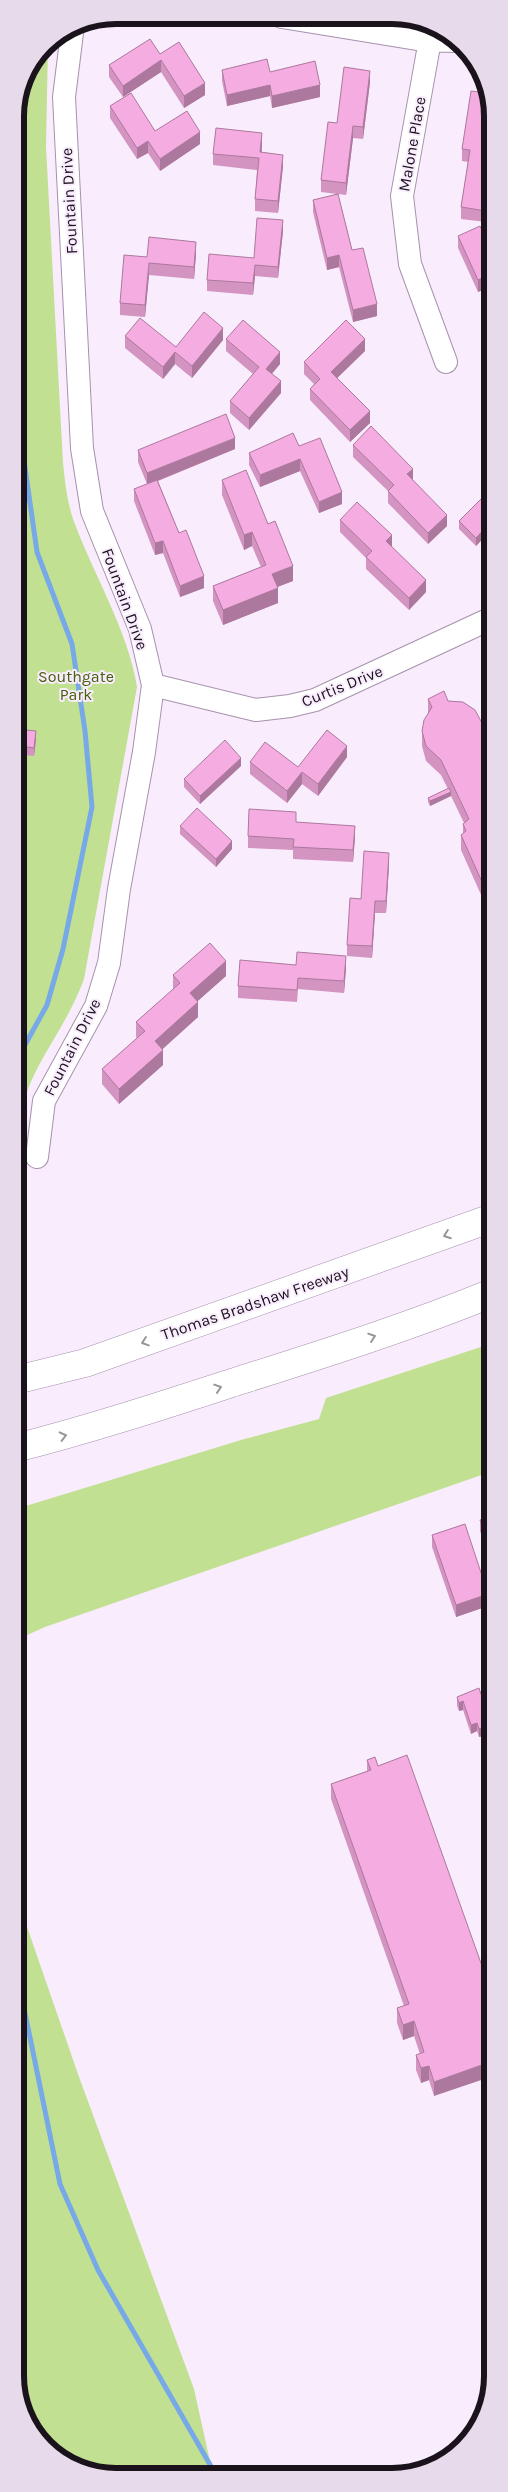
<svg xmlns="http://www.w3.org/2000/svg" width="508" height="2492" viewBox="0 0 508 2492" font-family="Karla,sans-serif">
	<rect width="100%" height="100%" fill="#f9ecfd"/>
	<!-- green -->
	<path fill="#c1e092" d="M48,42l-2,105 17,316c2,19 4,38 10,56 20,55 55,111 64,168l-53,292c-27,74 -82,108 -59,195l-9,4 -1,-1068 8,-33z
		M493,1343v128l-448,156 -29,13v-131l225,-69 78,-21 7,-21z
		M16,1895l63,182 115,312 19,86h-117l-56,-32 -24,-54z"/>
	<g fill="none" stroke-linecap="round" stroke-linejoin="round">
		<!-- stream -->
		<path stroke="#77a8e8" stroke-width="5" d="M15,397l22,155 35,92 13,87 7,76 -29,142 -16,56 -32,58
			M16,1969l44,215 38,86 118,205"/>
		<defs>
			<path id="minor" d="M282,17l141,23 32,1
				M430,40l-28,156 8,68 36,98
				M153,685l103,25 34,-4 25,-6 177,-82
				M37,1157l7,-56 52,-95 13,-43 10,-74 25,-137 9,-67 -13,-56 -48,-118 -10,-63 -18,-351 9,-72"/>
			<path id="highway" d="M16,1380l69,-17 407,-145
				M16,1448c75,-19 148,-43 222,-67 85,-27 171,-54 254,-88"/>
		</defs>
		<!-- minor casing -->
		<use href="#minor" stroke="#a692ac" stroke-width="24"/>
		<!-- highway casing -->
		<use href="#highway" stroke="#a692ac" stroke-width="29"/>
		<!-- minor -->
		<use href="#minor" stroke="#fff" stroke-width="22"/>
		<!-- highway -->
		<use href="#highway" stroke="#fff" stroke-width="28"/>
	</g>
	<!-- wall -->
	<path fill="#d394c1" d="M160,54l45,41 -21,13 -23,-36 -38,25 -14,-20v-12z
		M222,70l48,2 50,25 -48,11 -2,-12 -43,10 -5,-25z
		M370,82l-7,57 -10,-1 -7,57 -8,-1 14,56 25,66 -24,6 -14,-55 -12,3 -14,-58v-12l24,-6 -16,-2v-12l16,-57z
		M110,106l45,25 45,13 -40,27 -12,-18 -11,6 -27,-41z
		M492,137l-2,16 -4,69 -25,-3v-12l7,-45 -6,-1v-12z
		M262,145v8l21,13 -5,47 -23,-2v-12l2,-29 -44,-5v-11z
		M283,231l-5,47 -23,-2 -2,19 -46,-4v-11l47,-22z
		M458,236l34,16v43l-3,-8 -11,5 -20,-44z
		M196,254l-2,25 -45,-4 -4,42 -25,-2v-12l27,-46z
		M125,336l51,11 47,-7 -31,38 -17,-14 -12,15 -38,-31z
		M226,339l54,25 -8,10 9,19 -32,37 -19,-17v-12l23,-27 -27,-23z
		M365,351l-28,27 33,45 -20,19 -40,-42v-11l4,-5 -10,-10v-12z
		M353,445l94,81 -19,18 -40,-41v-12l-35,-34z
		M299,446l43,58 -23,9 -19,-42 -40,16 -11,-22v-12z
		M235,449l-77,32 21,52 25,55 -24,9 -17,-44 -8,2 -21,-54v-12l13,-5 -9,-22v-12z
		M492,450v23l-5,-12v-8z
		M222,480l46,44 25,57 -16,6 1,16 -55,22 -10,-24v-15l48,-19 -9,-21 -8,4 -22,-55z
		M492,488v41l-16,17 -17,-17v-8z
		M340,520l52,27 34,45 -17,18 -43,-41v-11l-26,-26z
		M428,699l20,2 34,41 10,22v136l-3,-6 -7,3 -21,-47v-15l2,-1v-10l1,-1 -13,-27 -21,10 -2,-4v-4l20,-9 -7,-14 -15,-14 -4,-15v-15l6,-17z
		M15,729l21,10 -2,17 -19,-2z
		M347,757l-29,39 -16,-12 -15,19 -37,-29v-12l48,5z
		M241,766l-41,38 -16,-17v-8z
		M296,822l59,15 -2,25 -60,-3v-9l-45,-2v-12z
		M180,826l52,23 -16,18 -36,-33z
		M389,865l-3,48h-11l-3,45 -25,-2v-11l14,-46z
		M296,965l50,3 -2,25 -46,-4 -1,13 -59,-4v-12z
		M173,975l53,1 -29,25 1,16 -36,32 1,16 -44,39 -17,-20v-15l35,-31 -1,-1v-15l37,-32z
		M493,1515v54l-13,-38v-11z
		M432,1535l56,71 -32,11 -24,-70z
		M457,1697l26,3 7,13 -3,1 2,13 -3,2v6l-7,2 -2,-6 -6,3 -8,-24 -4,1 -2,-5z
		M367,1760l11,6 115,231 -59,99 -5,-16 -8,3 -5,-13v-15l4,-1 -6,-18 -11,4 -6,-17v-15l7,-2 -73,-207v-15l36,-13z"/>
	<!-- shaded-wall -->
	<path fill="#ac789d" d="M161,60v12l-38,25v-11z
		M370,71v11l-7,57v-12z
		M205,83v12l-21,13v-12z
		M270,85v11l-43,10v-11z
		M320,85v12l-48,11v-12z
		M492,125v12l-4,28v-12z
		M353,126v12l-7,57v-12z
		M200,132v12l-40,27v-12z
		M262,133v12l-2,19v-12z
		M148,141v12l-11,6v-11z
		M283,155v11l-5,47v-12z
		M492,169v12l-6,41v-11z
		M283,220v11l-5,47v-11z
		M196,242v12l-2,25v-12z
		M339,255v12l-12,3v-12z
		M149,263v12l-4,42v-12z
		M255,265v11l-2,19v-12z
		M489,275v12l-11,5v-12z
		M377,304v12l-24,6v-12z
		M223,328v12l-31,38v-12z
		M365,339v12l-34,33v-12z
		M175,352v12l-12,15v-12z
		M280,352v12l-14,16v-11z
		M281,381v12l-32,37v-12z
		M370,411v12l-20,19v-12z
		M235,438v11l-88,36v-12z
		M300,459v12l-40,16v-12z
		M413,469v12l-6,-7z
		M342,492v12l-23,9v-11z
		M447,515v11l-19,18v-11z
		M492,521v8l-16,17v-8z
		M252,532v14l-8,4v-15z
		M392,535v12l-6,-6z
		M163,541v12l-8,2v-12z
		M293,566v15l-21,8v-15z
		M204,576v12l-24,9v-11z
		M426,580v12l-17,18v-12z
		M278,588v15l-55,22v-15z
		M36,731v8l-2,17v-8z
		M347,746v11l-29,39v-12z
		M241,758v8l-41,38v-8z
		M302,772v12l-15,19v-12z
		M451,792v4l-21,10v-5z
		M355,826v11l-2,25v-12z
		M232,841v8l-16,18v-8z
		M389,853v12l-3,48v-12z
		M489,879v15l-7,3v-15z
		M375,901v12l-3,45v-12z
		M346,956v12l-2,25v-12z
		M226,961v15l-36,32v-15z
		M198,1002v15l-43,39v-15z
		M163,1050v15l-44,39v-15z
		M488,1594v12l-32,11v-12z
		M463,1701v9l-4,1v-8z
		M490,1705v8l-5,2v-8z
		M489,1719v8l-3,2v6l-7,2v-8l5,-8z
		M477,1723v8l-6,3v-9z
		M414,2021v15l-11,4v-15z
		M493,2061v15l-59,20v-14z
		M429,2066v14l-8,3v-15z"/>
	<!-- building -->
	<path fill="#f5ace0" stroke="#ac789d" d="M150,39l10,15 19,-12 26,41 -21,13 -23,-36 -38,26 -14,-21z
		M267,59l3,13 45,-11 5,24 -48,11 -2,-11 -43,10 -5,-25z
		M344,67l26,4 -7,56 -10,-1 -7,57 -25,-3 7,-58 9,1z
		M471,91l17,2 4,10v22l-4,28 4,1v15l-6,42 -25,-4 9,-57 -8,-1z
		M131,93l24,38 32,-20 13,21 -40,27 -12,-18 -11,7 -27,-42z
		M216,128l46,5 -2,19 23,3 -5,46 -23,-2 4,-41 -46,-4z
		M338,194l14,56 11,-2 14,56 -24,6 -14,-55 -12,3 -14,-58z
		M257,218l26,2 -5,47 -23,-2 -2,18 -46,-3 2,-26 45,4z
		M480,226l12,26v31l-3,-8 -11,5 -20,-44z
		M149,237l47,5 -2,25 -45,-4 -4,42 -25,-2 4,-48 23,2z
		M204,312l19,16 -31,38 -17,-14 -12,15 -38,-31 15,-18 36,29z
		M243,320l37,32 -14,17 15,12 -32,37 -19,-17 29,-34 -33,-28z
		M346,320l19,19 -34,33 39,39 -20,19 -40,-41 10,-10 -16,-17z
		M226,414l9,24 -88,35 -9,-23z
		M371,426l42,43 -6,5 40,41 -19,18 -40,-42 6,-6 -41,-40z
		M293,433l6,13 21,-8 22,54 -23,10 -19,-43 -40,16 -11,-22z
		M492,450v14l-5,-11z
		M246,470l22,54 7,-3 18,45 -21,8 6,14 -55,22 -10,-24 53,-21 -14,-33 -8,3 -22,-55z
		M157,480l22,53 7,-3 18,46 -24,10 -17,-45 -8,2 -21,-54z
		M492,488v33l-16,17 -17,-17z
		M357,502l35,33 -6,6 40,39 -17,18 -43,-41 6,-6 -32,-31z
		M444,691l4,10 15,1 12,8 7,13v19l10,22v121l-3,-6 -7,3 -21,-47 5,-4 -3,-7 6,-5 -28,-59 -15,-14 -4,-15 2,-11 8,-13 -4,-8z
		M15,729l21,2 -2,17 -19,-3z
		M327,730l20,16 -29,38 -16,-12 -15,19 -37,-29 15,-20 33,25z
		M225,740l16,18 -41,38 -16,-17z
		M449,788l2,4 -21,9 -2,-3z
		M197,808l35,33 -16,18 -36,-33z
		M249,809l47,3v10l59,4 -2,24 -60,-3 1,-8 -46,-3z
		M364,851l25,2 -3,48h-11l-3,45 -25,-1 3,-47 11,1z
		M210,943l16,18 -36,32 8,9 -43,39 8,9 -44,39 -17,-20 43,-38 -9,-9 44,-39 -7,-8z
		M297,952l49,4 -2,25 -46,-3 -1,12 -59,-4 2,-26 56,5z
		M493,1515v42l-13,-37z
		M465,1524l23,70 -32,11 -24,-70z
		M479,1688l4,12 5,-1 2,6 -5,2 4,12 -5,2 2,6 -7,2 -2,-6 -6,2 -8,-24 -4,2 -2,-6z
		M407,1755l86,242v64l-59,21 -5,-16 -8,2 -5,-13 8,-3 -10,-31 -11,4 -6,-17 12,-4 -78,-220 40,-14 -4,-10 8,-3 3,9z"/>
	<!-- one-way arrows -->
	<defs><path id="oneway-chevron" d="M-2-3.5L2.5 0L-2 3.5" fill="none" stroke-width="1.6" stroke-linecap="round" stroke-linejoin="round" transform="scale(1.25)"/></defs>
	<g stroke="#989599">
		<use href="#oneway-chevron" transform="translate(447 1235) rotate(160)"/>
		<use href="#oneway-chevron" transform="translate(372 1337) rotate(-19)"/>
		<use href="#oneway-chevron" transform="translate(145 1342) rotate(161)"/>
		<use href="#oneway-chevron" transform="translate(218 1388) rotate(-18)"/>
		<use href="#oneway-chevron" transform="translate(63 1436) rotate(-14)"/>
	</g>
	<g text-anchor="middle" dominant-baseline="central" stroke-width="4" stroke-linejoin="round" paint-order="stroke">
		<!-- street labels -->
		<g font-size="16" fill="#1a131c" stroke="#f9ecfd">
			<text transform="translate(412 144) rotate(-80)">Malone Place</text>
			<text transform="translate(69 201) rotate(-93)">Fountain Drive</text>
			<text transform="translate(125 599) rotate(70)">Fountain Drive</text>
			<text transform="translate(342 686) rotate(-22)">Curtis Drive</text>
			<text transform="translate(72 1047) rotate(-63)">Fountain Drive</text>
			<text transform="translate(255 1303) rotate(-19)">Thomas Bradshaw Freeway</text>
		</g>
		<!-- park labels -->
		<g font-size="16" fill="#465f09" stroke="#f9ecfd">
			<text x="76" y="676">Southgate<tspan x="76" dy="18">Park</tspan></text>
		</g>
	</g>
	<!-- crop -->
	<path d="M0 0H508V2492H0ZM116 24H392A92 92 0 0 1 484 116V2376A92 92 0 0 1 392 2468H116A92 92 0 0 1 24 2376V116A92 92 0 0 1 116 24Z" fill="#e7dbeb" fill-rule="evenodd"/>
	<path fill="none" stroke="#1a131c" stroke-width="6" d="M116 24H392A92 92 0 0 1 484 116V2376A92 92 0 0 1 392 2468H116A92 92 0 0 1 24 2376V116A92 92 0 0 1 116 24Z"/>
</svg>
